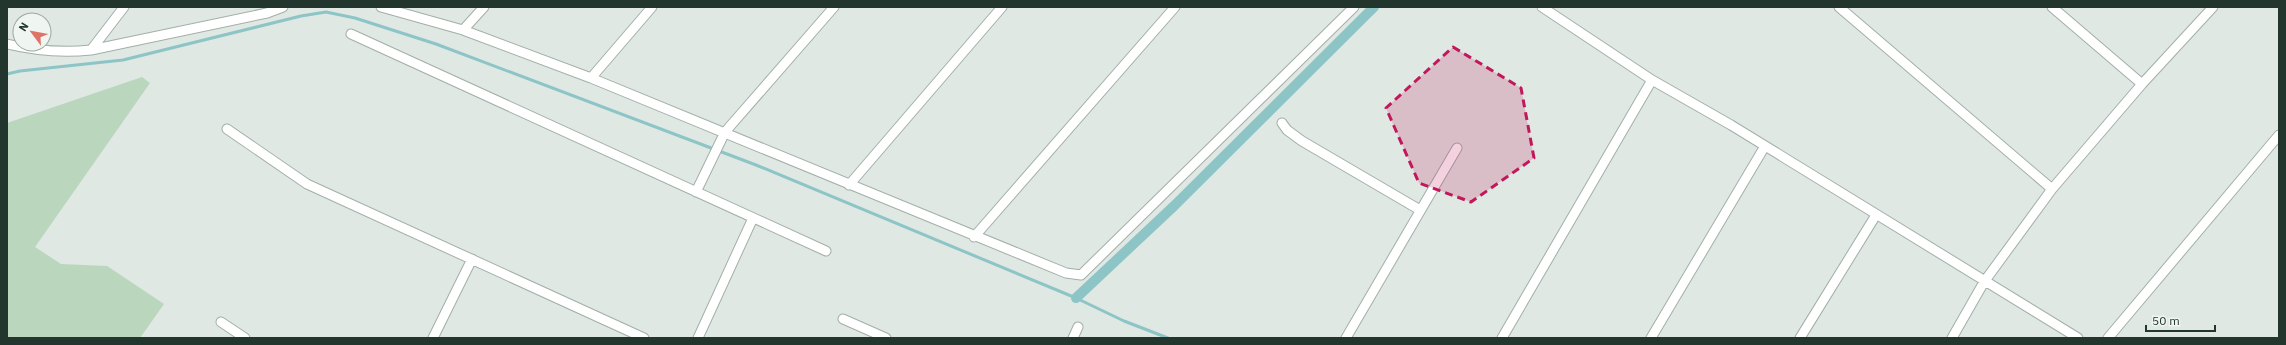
<svg xmlns="http://www.w3.org/2000/svg" width="2286" height="345" viewBox="0 0 2286 345" font-family="'IBM Plex Sans',sans-serif">
	<rect width="100%" height="100%" fill="#dfe8e3"/>
	<!-- green -->
	<path fill="#bad7be" d="M142,77l8,6 -115,164 26,17 46,2 57,38 -24,34h-133v-215z"/>
	<g fill="none" stroke-linecap="round" stroke-linejoin="round">
		<!-- stream -->
		<path stroke="#8dc5c7" stroke-width="3" d="M7,74l13,-3 103,-11 178,-44 25,-4 29,6 81,26 320,121 320,133 48,23 44,17"/>
		<!-- canal -->
		<path stroke="#8dc5c7" stroke-width="10" d="M1076,298l98,-92 200,-199"/>
		<defs>
			<path id="minor" d="M381,7l82,23 128,48 475,195 15,2 273,-268
				M1542,7l110,73 79,45 347,213
				M1839,7l213,182
				M2052,7l90,77
				M463,30l21,-23
				M351,34l475,217
				M7,44c29,7 54,9 84,6l176,-37 16,-6
				M91,50l33,-43
				M591,78l61,-71
				M1282,123l5,7 15,11 118,69
				M227,129l80,55 337,154
				M849,185l153,-178
				M696,192l29,-60 109,-125
				M974,237l201,-230
				M843,319l43,19
				M221,322l24,16
				M433,338l39,-79
				M698,338l55,-120
				M1073,338l5,-11
				M1346,338l111,-190
				M1502,338l150,-258
				M1651,338l114,-192
				M1800,338l76,-123
				M1952,338l32,-56 68,-93 90,-105 71,-77
				M2108,338l171,-203"/>
		</defs>
		<!-- minor casing -->
		<use href="#minor" stroke="#a3afa9" stroke-width="11"/>
		<!-- minor -->
		<use href="#minor" stroke="#fff" stroke-width="9"/>
	</g>
	<!-- marked area -->
	<path fill="#c2185b" fill-opacity="0.2" stroke="#c2185b" stroke-width="3" stroke-dasharray="8 5" stroke-linejoin="round" d="M1453,47l68,41 13,70 -63,44 -52,-19 -33,-75z"/>
	<!-- border -->
	<rect width="2286" height="345" fill="none" stroke="#22362e" stroke-width="16"/>
	<!-- north arrow -->
	<g transform="translate(32 32) rotate(302)"><circle r="19" fill="#eff5f1" stroke="#9da9a3"/>
	<path d="M0-3L7 15L0 10L-7 15Z" fill="#df7466"/>
	<text y="-6" font-size="11" font-weight="bold" text-anchor="middle" fill="#22362e">N</text>
	</g>
	<!-- scale -->
	<path d="M2146 325v6h69v-6" fill="none" stroke="#22362e" stroke-width="2"/>
	<text x="2152" y="325" font-size="12" fill="#22362e" stroke="#eff5f1" stroke-width="3" paint-order="stroke">50 m</text>
</svg>
